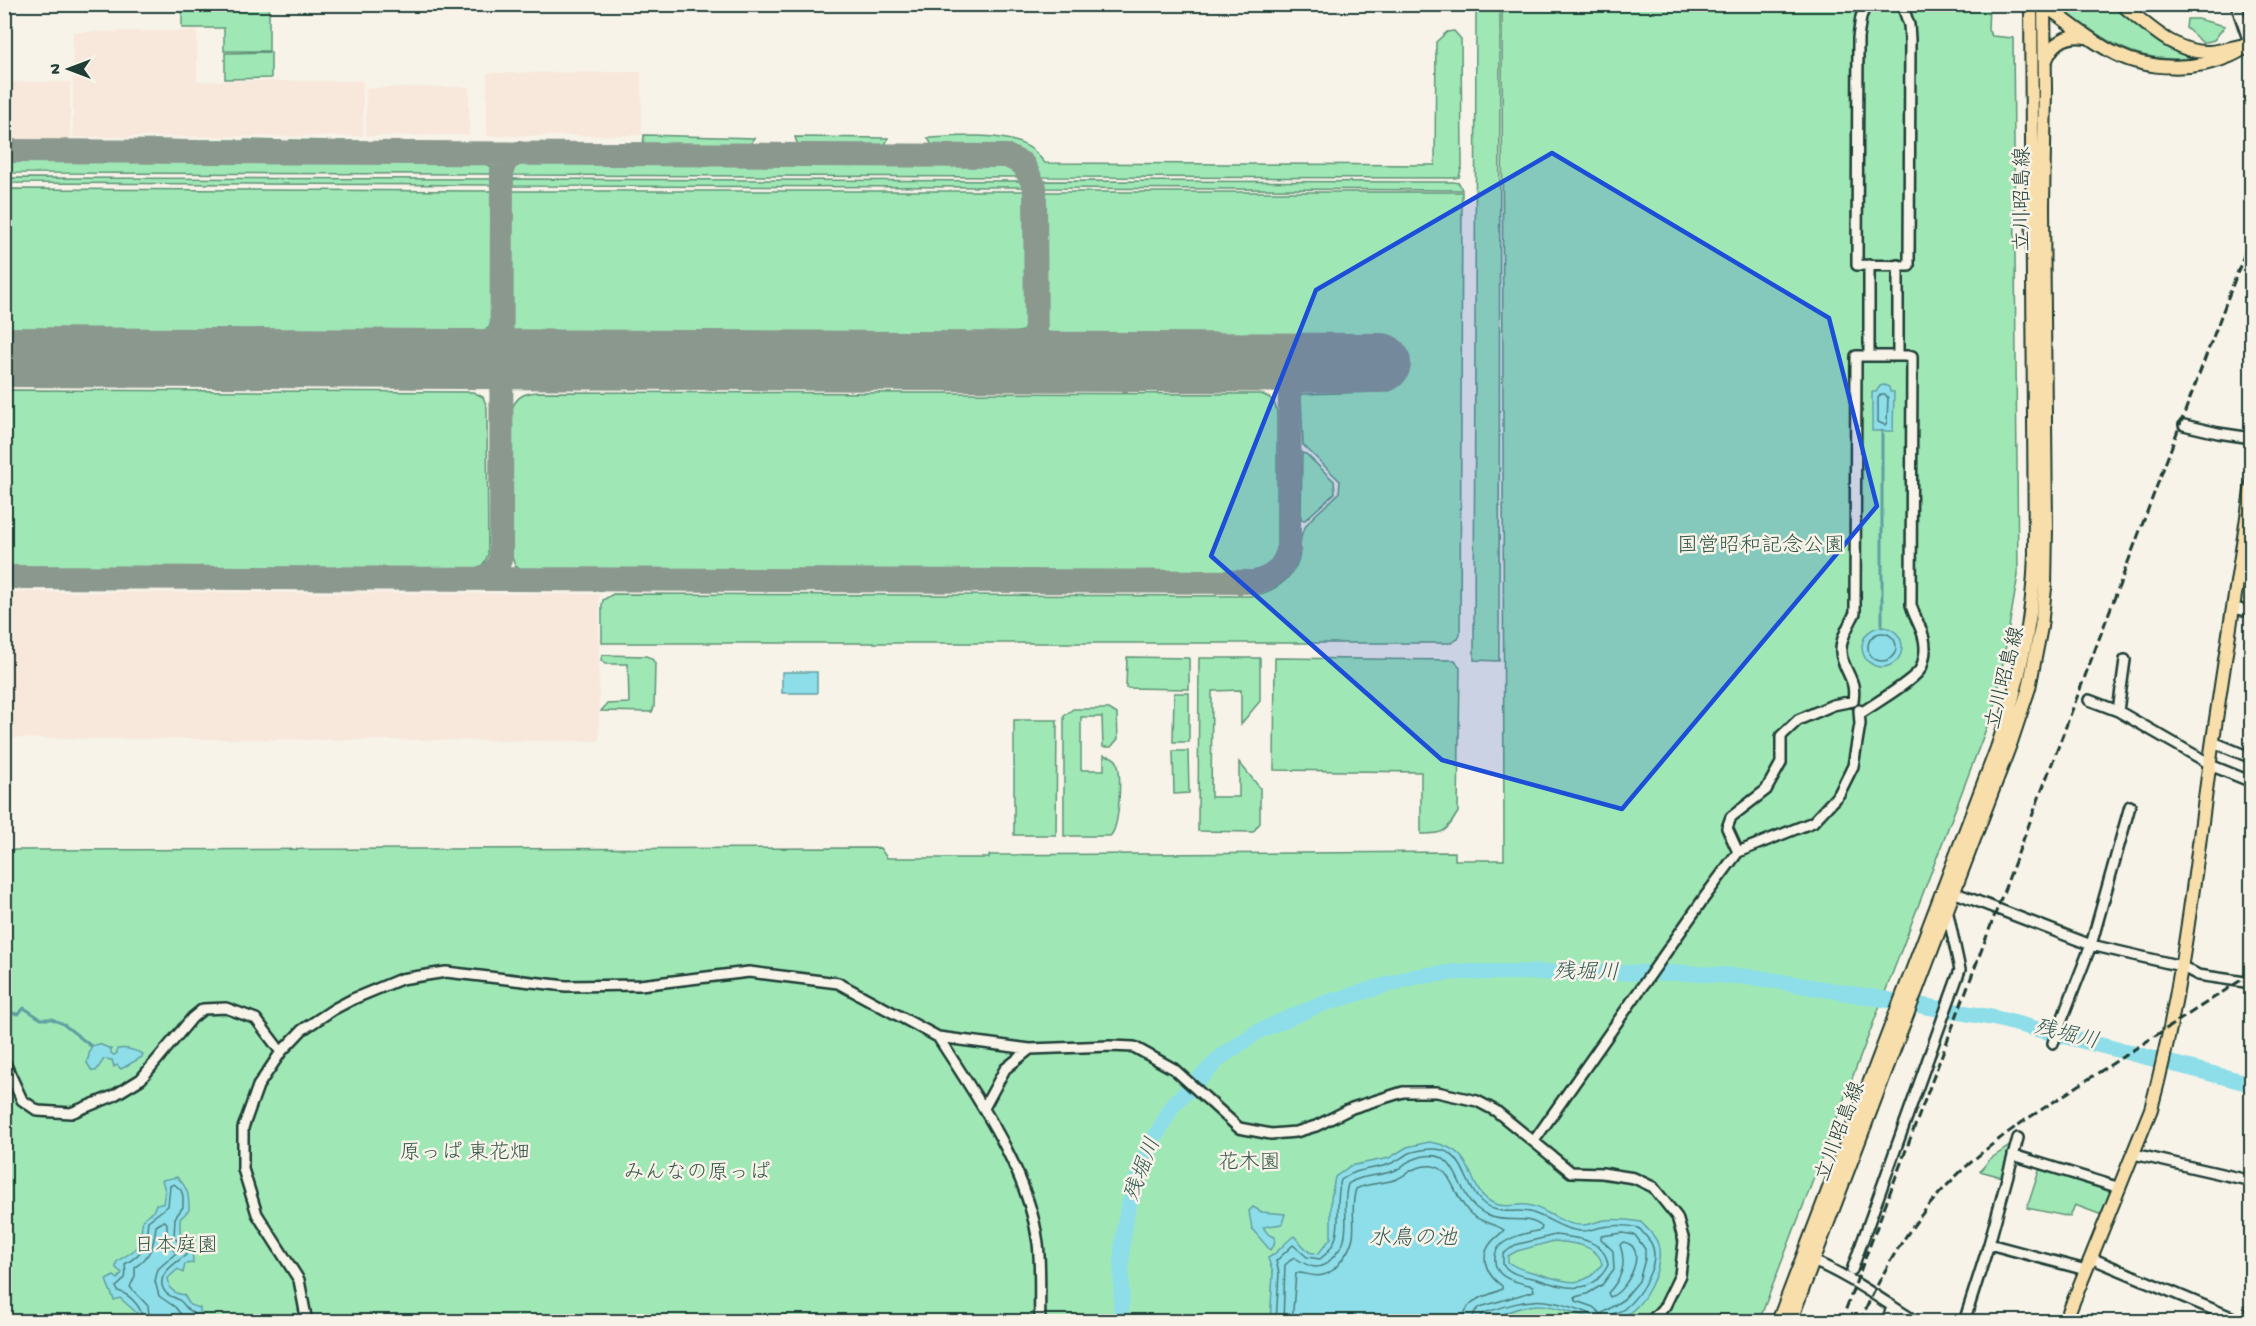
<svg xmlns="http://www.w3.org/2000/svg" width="2256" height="1326" viewBox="0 0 2256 1326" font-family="'Gochi Hand','Klee One',sans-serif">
	<rect width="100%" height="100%" fill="#f7f3e8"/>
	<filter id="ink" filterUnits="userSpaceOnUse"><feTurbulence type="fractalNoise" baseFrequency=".0167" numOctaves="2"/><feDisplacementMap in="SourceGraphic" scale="12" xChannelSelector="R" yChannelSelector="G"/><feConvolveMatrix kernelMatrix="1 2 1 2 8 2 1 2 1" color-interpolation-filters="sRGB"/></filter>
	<g filter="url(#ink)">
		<!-- built -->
		<path fill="#f8e7db" d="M197,31v50h166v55l-290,1v-105z
			M641,72l1,63 -155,1v-63z
			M5,82h65v66h-65z
			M469,87v48l-103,1v-48z
			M4,592l595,2v147l-594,-3z"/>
		<!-- green -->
		<path fill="#9fe8b6" stroke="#5f9275" stroke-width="1.5" d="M182,5h87v46h-45v-23h-42z
			M1502,5h487l-1,25 4,6 21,2 5,537 -22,128 -237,618h-1754l-1,-471 876,-2 7,10h102v-3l466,-3v8h49z
			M2061,5h52l53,40 43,13c-72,6 -91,-9 -148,-49z
			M1476,11h24l-1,650 -25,-1z
			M2187,19h10l28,7 -11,14 -11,3 -17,-15z
			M1454,31l7,8 1,127 -3,11 -5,1 -419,-1c-15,-36 -66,-27 -97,-27l-5,-3 -5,-9c31,-1 78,-8 105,12 4,3 8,9 12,13l390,2 1,-123 11,-10z
			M271,52v26l-46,1v-26z
			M644,135l110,3 -6,11 -105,-2z
			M795,137l93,1 -2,5 -8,6h-75l-6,-6z
			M153,140l38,1v8l-38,-1z
			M200,140h37v8h-37z
			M245,140l37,1v7h-37z
			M290,140l37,1v8l-37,-1z
			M337,141h30v7h-31z
			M5,160l476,2 11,5 2,7 -489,-1z
			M518,161l471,2 18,3 14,11 -514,-2 2,-10z
			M5,178l488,1 1,6 -489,-2z
			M506,179l518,2 3,6 -521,-1z
			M1037,181l416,1 6,1 3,7 -423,-2z
			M5,189l488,2 -2,131 -2,6 -8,3 -476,-1z
			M506,191h522v130l-5,10 -10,2 -496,-1 -6,-2 -5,-11z
			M1039,192h423l-2,443 -2,4 -7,4h-849v-38l1,-5 10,-6 636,2c22,-2 43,-15 50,-38 2,-9 0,-19 4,-27 7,-15 25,-26 36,-38l1,-12 -37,-36 -2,-51 80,-2v-57l-330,-2 -6,-2 -5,-9z
			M5,390l468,2 10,5 4,10 1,147c-3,11 -7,13 -18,16l-465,-2z
			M539,392l722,2c11,4 14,7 16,18v137c-5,15 -14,22 -29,24l-726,-3 -7,-4 -3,-9v-149c6,-13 13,-15 27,-16z
			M1302,453l4,1 28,27 1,12 -30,27h-3l-1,-2z
			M602,655l44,1 5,2 4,5 -1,44 -2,5 -51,-1 6,-7 22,-1 -1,-39h-23l-4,-4z
			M1127,657l62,1v31l-63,-1z
			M1199,658h61v43l-19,23v-34l-29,1 -1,106h28v-35l21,26v35l-7,9 -55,-1z
			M1275,658l180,2 5,8 -2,144c-12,20 -13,22 -37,22v-62l-147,-2z
			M1174,693h15v49h-16z
			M1073,709h36l8,5 1,25 -7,8h-8l-1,-30h-21v53h23v-15l8,2c4,3 5,3 6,8 3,13 2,63 -8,71h-46v-120z
			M1014,720h43l-1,115h-42z
			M1173,751h15l1,42 -15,1z
			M2011,1145l-9,32 -22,-6 10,-12z
			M2041,1165l71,26 -10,24 -27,-10 -5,12 -43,-9z"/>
		<!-- water -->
		<path fill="#8ddee9" stroke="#619ea1" stroke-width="1.5" fill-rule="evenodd" d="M1884,385l5,2 1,5h4l-1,39h-21v-39h4l4,-6z
			M1862 647a20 20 0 1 1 40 0a20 20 0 1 1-40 0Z
			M782,672h35v21h-35z
			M99,1044l12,5v4l3,2 3,-2v-4c9,-2 18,1 26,5l-1,3 -21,12 -4,-4 -3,2 -2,-7 -8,-1 -8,12h-4l-5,-8 4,-17z
			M1429,1142c53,7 33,48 66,62 11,4 22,0 32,1 20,3 34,21 56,20 7,0 15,-4 22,-5 12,-1 24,0 36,2 5,6 15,14 17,22 7,22 -14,65 -36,73 -29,9 -55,-12 -84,-12 -22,0 -41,15 -62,17 -23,2 -46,0 -69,0 -46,0 -91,0 -137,-1l3,-48 -5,-15c11,-6 16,-15 26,-22l15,16 9,2 13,-16v-40l4,-21 15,-11 39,-8 18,-11zM1554,1241c17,2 44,3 48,23 -19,27 -37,17 -63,10 -12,-4 -21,-4 -31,-12v-6l9,-5z
			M177,1177c11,11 12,17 12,33l-9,9v18l6,6h6l1,20 -8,1 -2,9 -5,-4 -10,9 2,10 6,5 8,2 6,10 10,3 1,13h-64v-8l-17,-15 -6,2 -8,-20 8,-4 4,3 4,-6 -6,-5v-5c7,-8 17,-8 22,-18 8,-16 -3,-25 15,-33l3,-8h7l2,-14 -3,-10z
			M1253,1207l9,5 23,2 -3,10 -19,3 5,7 7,3 -1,9 -4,4 -18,-21 -3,-18z"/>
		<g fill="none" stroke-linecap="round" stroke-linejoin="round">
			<!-- shore -->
			<path stroke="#4b7d7c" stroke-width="1.5" d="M1881,394h4l3,4 -1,24 -2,3 -7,-3v-24z
				M1868 647a14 14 0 1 1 28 0a14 14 0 1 1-28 0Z
				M1623,1233l12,2 10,14v10l-6,22 -15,18 -23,15 -8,-7 -17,-6 -1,-4 12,-3 15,-9 12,-16 -1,-18 -12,-12v-3z
				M1555,1235c21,3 50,4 53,30 -16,32 -43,23 -71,14 -13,-3 -24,-3 -34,-14v-11l12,-9z
				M1623,1242c28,4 4,50 -13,55l-2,-4c14,-15 19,-29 12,-48z
				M143,1322c0,-14 -12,-27 -25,-31l-2,-4c12,-10 10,-9 9,-23 22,-12 20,-21 23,-43l20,-15 2,-20 4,-2 7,6 2,6v11l-8,11 -1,19 12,13v5c-10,8 -34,21 -20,38 4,4 9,4 13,7 6,4 7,10 14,13l2,9
				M150,1322l-2,-16 -18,-19 5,-11v-9c16,-10 19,-23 21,-41l8,-5 3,2v18l9,12 -18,16 -3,12 4,15 16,11 12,15
				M1276,1322l3,-49 -3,-12 17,-16 14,12 13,2c29,-22 12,-49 21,-79 18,-14 33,-9 51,-17 7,-3 13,-9 21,-11 64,-18 42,48 84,58 12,3 25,-1 36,3 18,6 28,16 47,18 8,1 15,-3 22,-4 12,-2 26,-2 37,1 4,5 9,10 12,15 11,20 -12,54 -27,66 -4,3 -8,3 -13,6l-1,7
				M1283,1322l2,-57 9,-8c16,11 26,16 40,-1 4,-5 9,-10 10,-16 5,-18 -2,-37 4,-56 14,-10 32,-7 48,-14 6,-3 10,-8 16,-10 39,-16 41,14 56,38 4,8 13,14 21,18 18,8 38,-2 53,11l-1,3c-14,3 -30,6 -40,15 -5,4 -6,8 -6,13 -2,21 23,24 38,28l1,5 -54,16 -6,6 -2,9
				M1292,1322l4,-49c9,-1 18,5 27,2 9,-2 13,-8 18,-14 23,-29 6,-43 15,-72 11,-6 28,-5 41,-10 7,-3 13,-9 20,-11 37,-12 33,28 54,46 10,9 23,9 33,16 -4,5 -10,8 -14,14 -11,15 -2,32 12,42v3c-16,9 -38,8 -39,33
				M1480,1322l1,-6 3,-3c49,-16 56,-17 105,0l4,3v6"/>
			<!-- stream -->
			<path stroke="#619ea1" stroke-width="3" d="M1882,627v-196
				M4,1012l14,2 6,-6 17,11h11l11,5 28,22"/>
			<!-- river -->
			<path stroke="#8ddee9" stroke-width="16" d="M1121,1322l1,-76 5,-34 15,-51 31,-56 49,-49 37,-25 60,-26 94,-28 42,-5 229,1 68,4 242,41 258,66"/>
			<!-- taxiway -->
			<path stroke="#8b988e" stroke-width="24" d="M4,151l1003,5 16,8 12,23 1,174
				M4,577l1251,5c18,-4 30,-15 34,-34l1,-186
				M477,579c13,-3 21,-9 24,-23l1,-386 4,-10 13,-7"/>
			<!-- runway -->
			<path stroke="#8b988e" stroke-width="60" d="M4,357l1377,6"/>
			<defs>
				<path id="minor" d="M1866,4l-5,13 -3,21 -1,227 52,1 1,-227 -1,-14 -7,-21
					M2236,4l14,41 2,-1
					M1869,265v91
					M1898,356v-91
					M2184,425l34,8 34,5
					M2234,608l18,4
					M2089,700l29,11 87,50 5,4 42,17
					M2118,711l7,-51
					M2213,742l39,16
					M1738,852l75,-30 26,-28 14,-28 7,-42 -1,-14
					M1948,890l143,55 90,21 17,9 54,8
					M938,1037c40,62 90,132 100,206 3,26 1,53 2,79
					M2053,1043l38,-98 39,-139
					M4,1061l18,39 16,11 33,2 42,-17 28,-17 51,-61 11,-9 23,-1 30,11 25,33
					M984,1108l21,-39 25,-20
					M1534,1141l170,-243 34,-46 -11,-24 4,-11 35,-27 15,-27v-27l17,-16 35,-15 20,-4c3,-19 -4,-23 -10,-40 -7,-16 5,-34 12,-48l1,-257h56l-1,249c4,15 15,28 14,45 0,4 -2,14 -4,18 -6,12 -47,36 -60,45
					M2134,1154l118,27
					M2013,1155l107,33
					M1989,1244l97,26
					M2091,1258l152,64
					M1808,1259c39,15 73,41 109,63
					M1852,1270l108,-300 -13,-61
					M307,1322l-8,-42 -42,-66 -14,-45v-41l15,-42 23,-34 21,-22 32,-21 19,-10 48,-20 45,-7 120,14 74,-1 109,-13 89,11 100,54 92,12 80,-3 24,1 40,22 65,59 32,6 25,-2 20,-6 36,-18 51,-16h34l40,9 19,10 75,61 31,1 32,5 19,9 24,30 7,24 -4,34 -15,31 -15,16
					M1887,1322l5,-15
					M1964,1322l25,-78 29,-106
					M2246,1322l6,-16"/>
				<path id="major" d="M2042,4c25,16 47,37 74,50 32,16 80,17 114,2 7,-3 13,-7 20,-11
					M2121,4c26,20 54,50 88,48 13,-1 24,-5 37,-7
					M2046,60c7,-18 21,-26 40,-23
					M1778,1322l219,-574c22,-63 36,-126 38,-194l-4,-550
					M1790,1322l221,-580 18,-54 12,-61 4,-39 1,-61 -3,-321 2,-117 -1,-85
					M2065,1322l86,-213c30,-111 43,-227 58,-341 13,-94 29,-189 43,-284"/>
			</defs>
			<!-- minor casing -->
			<use href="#minor" stroke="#1f3d34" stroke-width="14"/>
			<!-- major casing -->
			<use href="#major" stroke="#1f3d34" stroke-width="16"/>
			<!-- minor -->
			<use href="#minor" stroke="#f7f3e8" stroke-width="9"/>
			<!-- major -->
			<use href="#major" stroke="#f8deab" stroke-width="12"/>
			<!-- rail -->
			<path stroke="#1f3d34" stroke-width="3" stroke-dasharray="9 4.5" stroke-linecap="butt" d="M1841,1322l411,-1088
				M1860,1322c40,-92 85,-147 167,-203l225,-146"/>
		</g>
	</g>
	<!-- marked area -->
	<path fill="#1d4ed8" fill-opacity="0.2" stroke="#1d4ed8" stroke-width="4.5" stroke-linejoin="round" d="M1552,153l277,165 48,188 -255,303 -180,-49 -231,-204 105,-266z"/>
	<g text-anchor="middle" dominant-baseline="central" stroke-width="5" stroke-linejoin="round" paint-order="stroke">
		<!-- street labels -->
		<g font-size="21" fill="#1f3d34" stroke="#f7f3e8">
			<text transform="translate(2024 199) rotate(-90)">立川昭島線</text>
			<text transform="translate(2007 678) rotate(-76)">立川昭島線</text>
			<text transform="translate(1842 1132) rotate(-69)">立川昭島線</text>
		</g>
		<!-- park labels -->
		<g font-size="21" fill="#325748" stroke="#f7f3e8">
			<text x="1761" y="547">国営昭和記念公園</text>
			<text x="465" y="1154">原っぱ 東花畑</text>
			<text x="1249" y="1164">花木園</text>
			<text x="697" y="1174">みんなの原っぱ</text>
			<text x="176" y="1247">日本庭園</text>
		</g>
		<!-- water labels -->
		<g font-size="22" font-style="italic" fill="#355d58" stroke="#f7f3e8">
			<text transform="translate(1586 974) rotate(1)">残堀川</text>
			<text transform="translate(2066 1036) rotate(14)">残堀川</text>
			<text transform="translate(1144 1170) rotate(-69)">残堀川</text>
			<text x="1413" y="1240">水鳥の池</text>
		</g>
	</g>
	<!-- margin -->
	<rect width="2256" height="1326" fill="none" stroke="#f7f3e8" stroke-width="24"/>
	<rect x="12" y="12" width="2232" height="1302" fill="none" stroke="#1f3d34" stroke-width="2" filter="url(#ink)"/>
	<!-- north arrow -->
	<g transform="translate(69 69) rotate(270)" stroke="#f7f3e8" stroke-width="4.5" paint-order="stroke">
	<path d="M0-4.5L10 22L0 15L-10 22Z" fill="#1f3d34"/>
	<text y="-9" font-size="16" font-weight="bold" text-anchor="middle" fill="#1f3d34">N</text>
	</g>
</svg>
